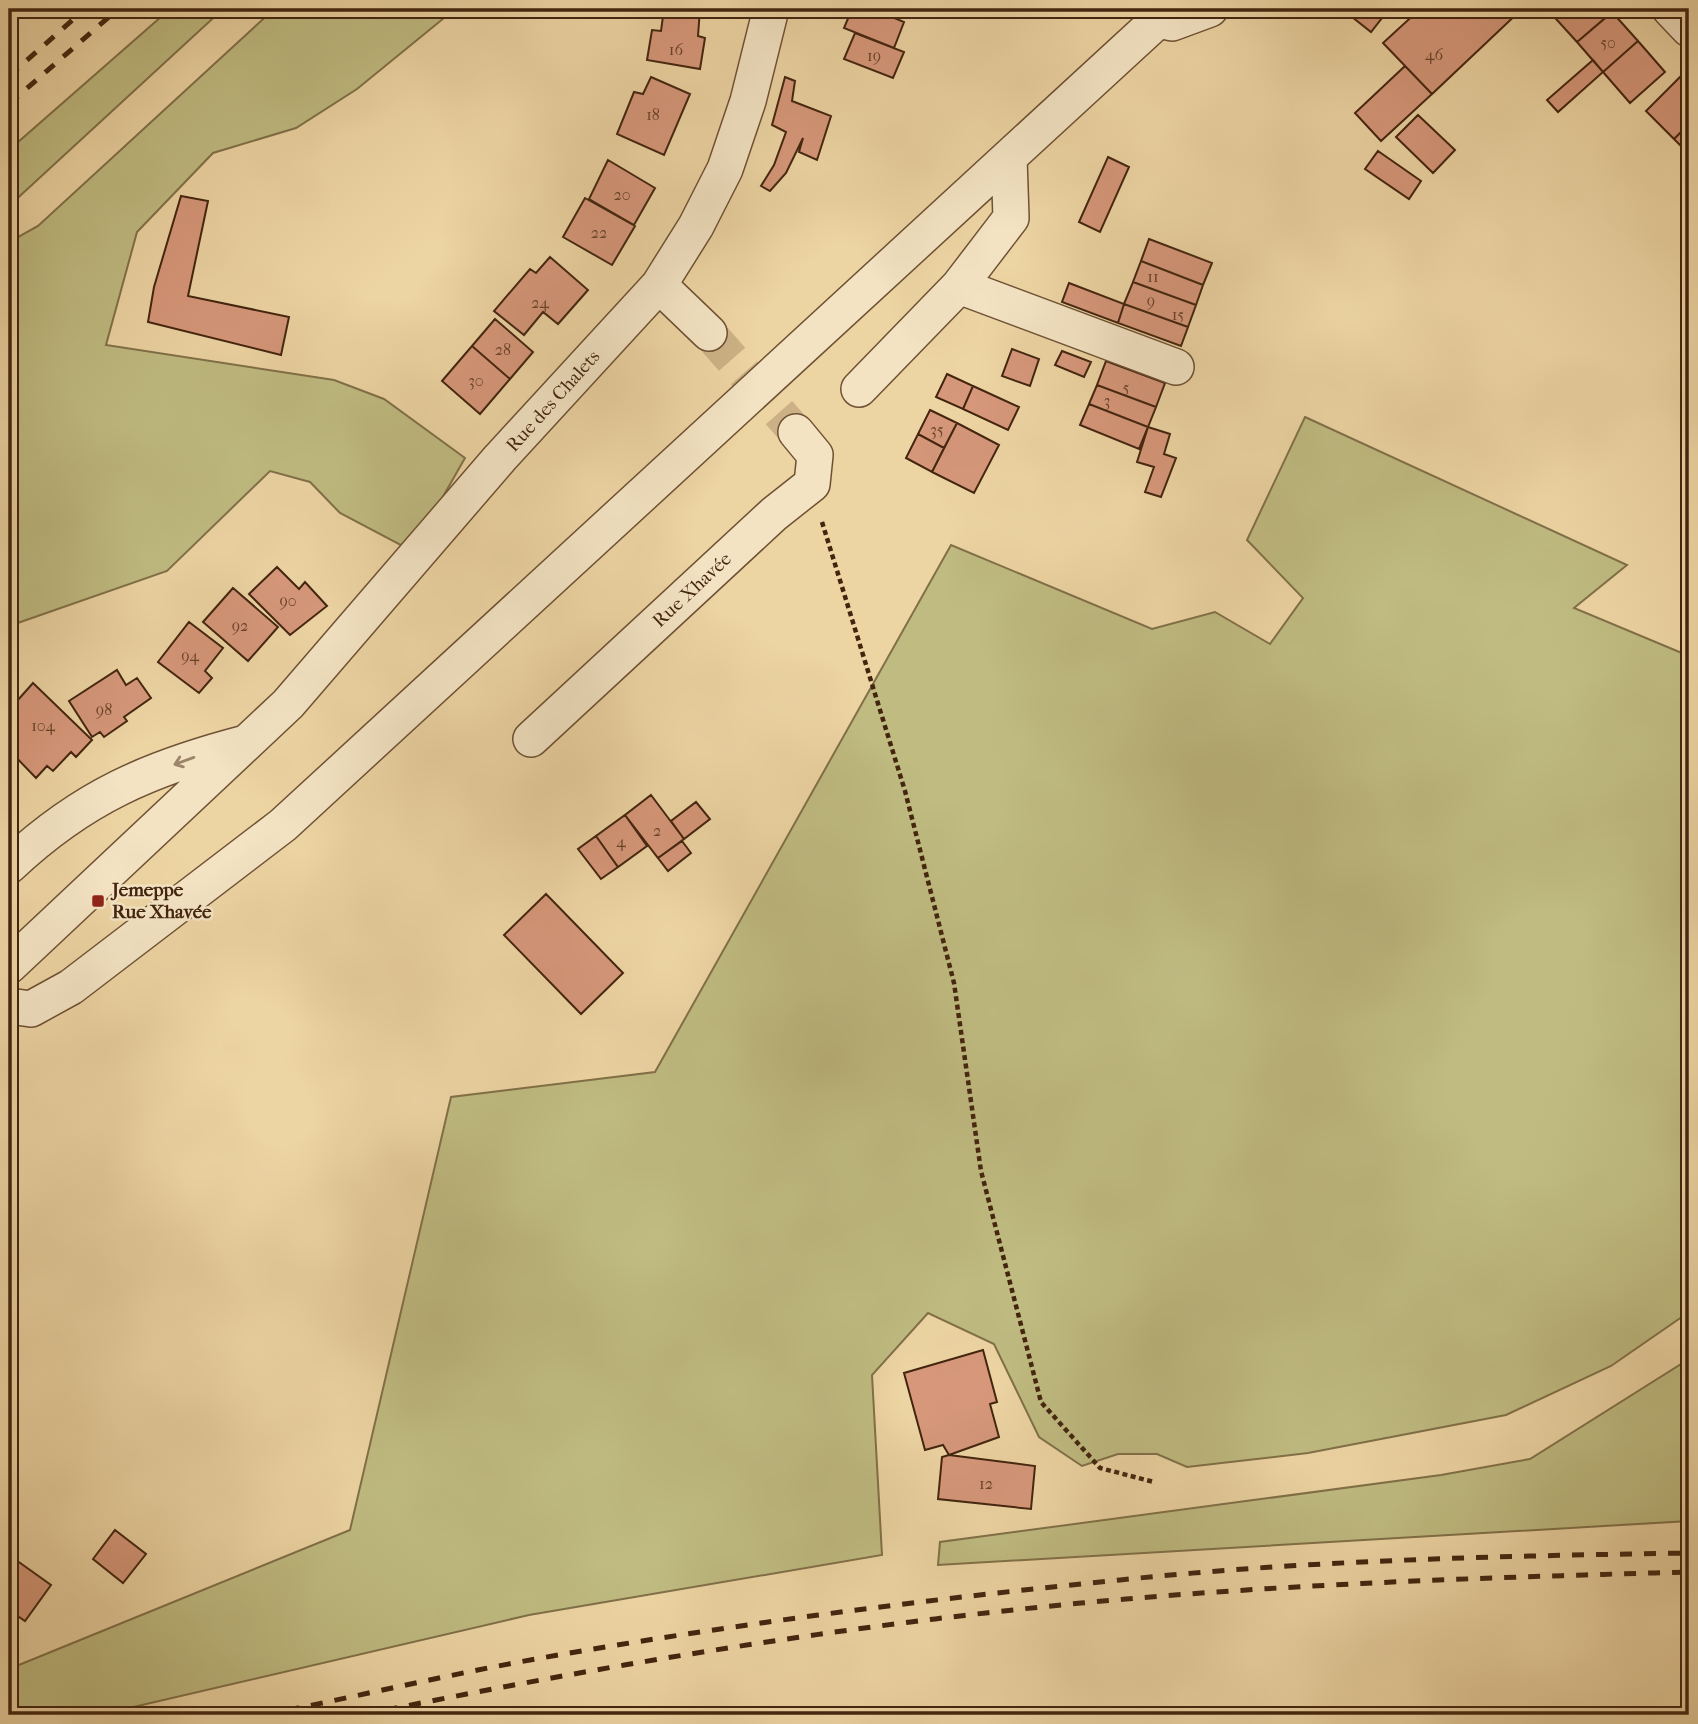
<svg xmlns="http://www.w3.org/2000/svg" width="1698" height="1724" viewBox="0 0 1698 1724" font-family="'IM FELL French Canon',serif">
	<rect width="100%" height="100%" fill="#edd4a3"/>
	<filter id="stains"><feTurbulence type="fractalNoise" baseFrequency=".00286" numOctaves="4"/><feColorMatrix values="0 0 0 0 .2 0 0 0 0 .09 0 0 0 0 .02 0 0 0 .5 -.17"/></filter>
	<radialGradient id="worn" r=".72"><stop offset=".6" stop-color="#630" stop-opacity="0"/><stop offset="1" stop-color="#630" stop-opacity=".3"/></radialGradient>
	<!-- green -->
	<path fill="#bfbb81" stroke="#817048" stroke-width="2" d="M170,9h53l-214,197v-56z
		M274,9h181l-98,80 -61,39 -83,25 -76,79 -31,113 228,35 50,19 81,59 -53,93 -72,-38 -30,-31 -40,-11 -103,100 -158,55v-384l29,-16z
		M1305,417l322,148 -53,43 115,48v656l-78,54 -105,49 -198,38 -121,14 -30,-13h-39l-36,12 -43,-29 -45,-93 -66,-31 -56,62 10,180 -353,60 -430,100h-90v-46l341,-139 101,-433 204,-25 296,-527 201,84 63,-17 55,32 33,-46 -56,-58z
		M1689,1359v162l-751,44 2,-23 501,-67 89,-16z"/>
	<!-- building -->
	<path fill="#d6977a" stroke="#43250f" stroke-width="2" d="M664,9h36l-2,27 7,2 -5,31 -53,-9 5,-30 9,1z
		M852,9h21l31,13 -10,26 -50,-20z
		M1342,9h47l-18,23z
		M1420,9h102l-90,85 -49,-51z
		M1547,9h69l-39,33z
		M1612,12l26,29 -35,31 -26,-30z
		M855,33l49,19 -11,26 -49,-19z
		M1638,41l27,31 -35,31 -27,-31z
		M1593,60l10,12 -45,40 -11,-12z
		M1405,66l27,28 -51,47 -26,-28z
		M1689,68v56l-15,15 -28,-28z
		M651,77l39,17 -26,61 -47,-21 17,-42 9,2z
		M785,77l10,4 -3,20 39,15 -14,44 -18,-8 4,-14 -17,35 -16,18 -9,-5 13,-21 12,-33 -14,-7z
		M1418,115l37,35 -22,23 -37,-36z
		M1689,124v22l-4,4 -11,-11z
		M1378,151l43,30 -12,18 -44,-30z
		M1108,157l21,10 -29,65 -21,-10z
		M608,160l47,28 -21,37 -45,-26z
		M181,196l27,5 -20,95 101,21 -8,38 -133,-33 6,-35z
		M585,198l50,28 -23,39 -49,-28z
		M1149,239l63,24 -9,22 -62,-24z
		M550,257l38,33 -30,34 -15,-12 -19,23 -30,-24 36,-42 6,4z
		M1141,261l62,24 -7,20 -63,-23z
		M1133,282l63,23 -8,22 -64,-23z
		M1069,283l55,21 -6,19 -56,-21z
		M1124,304l64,23 -7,19 -63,-23z
		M495,319l38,33 -23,27 -38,-33z
		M472,346l38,33 -30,35 -38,-33z
		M1012,349l27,10 -9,27 -28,-10z
		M1062,351l29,11 -7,15 -29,-12z
		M1106,361l59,22 -9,24 -59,-22z
		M947,374l26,12 -10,23 -27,-12z
		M1097,385l59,22 -8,20 -59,-23z
		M973,386l46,21 -11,23 -45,-21z
		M1089,404l59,23 -9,22 -59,-24z
		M930,410l27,13 -13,25 -26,-14z
		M957,423l42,22 -25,48 -42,-21z
		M1148,427l22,7 -6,20 12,4 -15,39 -16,-5 9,-25 -17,-5z
		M918,434l26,14 -12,24 -26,-14z
		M277,567l22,22 6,-7 22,24 -37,29 -41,-41z
		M233,588l45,39 -30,34 -45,-39z
		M189,622l34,26 -18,23 7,7 -13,15 -41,-31z
		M117,670l9,15 11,-7 14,20 -27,19 3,4 -23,16 -4,-5 -8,5 -23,-36z
		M33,683l59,57 -16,17 -5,-5 -18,19 -6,-5 -11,12 -27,-28v-40z
		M651,795l33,44 -26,19 -33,-43z
		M696,802l14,17 -26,20 -13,-18z
		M625,815l22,31 -29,21 -22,-31z
		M596,836l22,31 -17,12 -23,-30z
		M682,841l9,12 -23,18 -10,-13z
		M546,894l77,79 -42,41 -77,-79z
		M983,1350l14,52 -7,2 9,33 -50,18 -6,-10 -18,5 -21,-77z
		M949,1455l86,11 -4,43 -93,-10 4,-42z
		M115,1530l31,24 -23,29 -30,-24z
		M9,1555l42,30 -26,36 -16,-11z"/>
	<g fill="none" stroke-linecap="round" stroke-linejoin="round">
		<!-- minor-tunnel -->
		<path stroke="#cbb185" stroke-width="35" stroke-dasharray="35 18" stroke-linecap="butt" d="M709,333l87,99"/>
		<defs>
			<path id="minor" d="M1670,9l19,20
				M1158,20l14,3 38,-14
				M659,285l50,48
				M959,286l217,81
				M859,389l100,-103 52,-68 -2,-60
				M531,739l243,-225 38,-30 3,-29 -19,-23
				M9,866c73,-69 141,-98 237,-123
				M9,966l279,-262 212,-246 159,-173 37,-59 29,-57 23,-68 23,-92
				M9,1006l22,3 40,-22 212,-162 887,-816"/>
		</defs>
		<!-- minor casing -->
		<use href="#minor" stroke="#6e5134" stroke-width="38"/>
		<!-- path -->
		<path stroke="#43250f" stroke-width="4.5" stroke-dasharray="5 3.5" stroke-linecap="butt" d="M822,522l83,269 49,192 27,188 60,231 59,66 54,14"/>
		<!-- minor -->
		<use href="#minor" stroke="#f3e3c3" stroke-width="35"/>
		<!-- rail -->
		<path stroke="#43250f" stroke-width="5" stroke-dasharray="12 12" stroke-linecap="butt" d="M9,76l76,-67
			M9,104l109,-95
			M264,1715c85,-17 170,-37 255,-53 199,-36 400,-62 601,-82 189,-20 379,-24 569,-27
			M362,1715c252,-52 507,-94 764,-116 187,-16 375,-22 563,-27"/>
	</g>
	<!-- one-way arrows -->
	<defs><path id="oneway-shaft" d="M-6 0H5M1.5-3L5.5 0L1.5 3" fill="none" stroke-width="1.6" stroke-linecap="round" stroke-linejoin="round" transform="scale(1.75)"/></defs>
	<use stroke="#9b8469" href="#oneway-shaft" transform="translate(184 761) rotate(160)"/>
	<!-- markers -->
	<rect fill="#8f2418" stroke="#f3e3c3" stroke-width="2.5" x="91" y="894" width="14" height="14" rx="3.5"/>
	<g text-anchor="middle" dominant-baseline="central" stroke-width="5" stroke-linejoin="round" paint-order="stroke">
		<!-- number labels -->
		<g font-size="16" fill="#68422a">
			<text x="1608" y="42">50</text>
			<text x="676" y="49">16</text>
			<text x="1434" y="54">46</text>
			<text x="874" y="55">19</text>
			<text x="653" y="114">18</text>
			<text x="622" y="194">20</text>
			<text x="599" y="232">22</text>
			<text x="1153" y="276">11</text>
			<text x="1151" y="300">9</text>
			<text x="540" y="302">24</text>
			<text x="1178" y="314">15</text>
			<text x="503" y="349">28</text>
			<text x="476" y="380">30</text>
			<text x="1126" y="387">5</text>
			<text x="1107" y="400">3</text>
			<text x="937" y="429">35</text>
			<text x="288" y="600">90</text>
			<text x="240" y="625">92</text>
			<text x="190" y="655">94</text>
			<text x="104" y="709">98</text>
			<text x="43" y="725">104</text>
			<text x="657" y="830">2</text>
			<text x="621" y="841">4</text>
			<text x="986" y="1483">12</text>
		</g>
		<!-- street labels -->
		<g font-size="19" fill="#43250f" stroke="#f3e3c3">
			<text transform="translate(553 401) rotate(-48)">Rue des Chalets</text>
			<text transform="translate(692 590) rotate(-43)">Rue Xhavée</text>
		</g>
		<!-- poi labels -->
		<g font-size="19" font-weight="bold" fill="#43250f" stroke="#f3e3c3" text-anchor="start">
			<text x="112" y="890">Jemeppe<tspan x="112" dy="22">Rue Xhavée</tspan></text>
		</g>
	</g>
	<!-- margin -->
	<rect width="1698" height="1724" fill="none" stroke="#edd4a3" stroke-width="35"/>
	<rect x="10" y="10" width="1677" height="1703" fill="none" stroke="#43250f" stroke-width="3.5"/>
	<rect x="18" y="18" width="1663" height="1689" fill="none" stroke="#43250f" stroke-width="2"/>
	<rect width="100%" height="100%" filter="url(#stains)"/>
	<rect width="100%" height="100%" fill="url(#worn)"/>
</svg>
